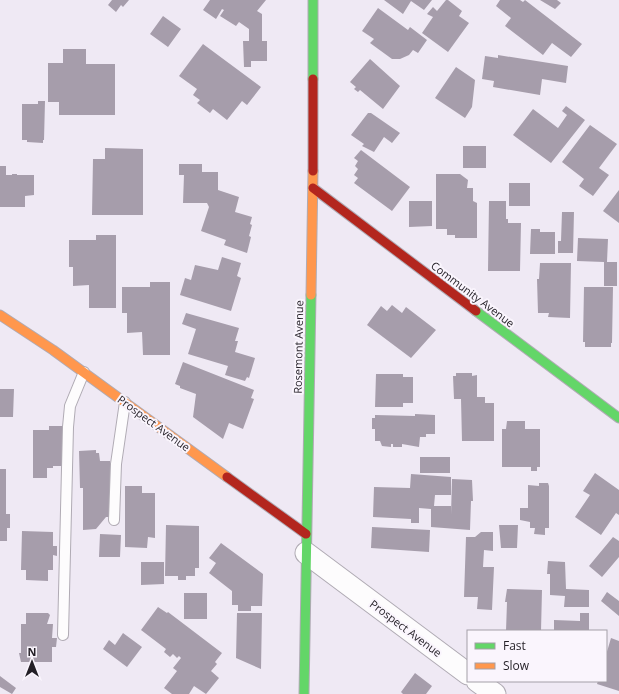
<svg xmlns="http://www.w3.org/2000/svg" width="619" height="694" viewBox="0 0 619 694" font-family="'Open Sans',sans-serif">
	<rect width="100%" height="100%" fill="#efe9f4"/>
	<!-- building -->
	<path fill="#a69dab" d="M112,0h17l-6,7 -2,-2 -5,7 -8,-7z
		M210,0h56l-9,11 5,3v27h5v20h-16v6h-7l-1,-26h6v-12l-10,-7 -3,4 -16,-10 4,-6 -2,-1 -6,10 -13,-9z
		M384,0h48l-8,10 -13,-9 -8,13z
		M446,0h2l14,11 -3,5 10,7 -21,29 -26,-19 11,-16 -6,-3 6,-7 4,4z
		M500,0h20l3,2 2,-2 57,44 -11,13 -19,-14 -9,12 -38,-29 6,-8 -15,-12z
		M540,0h17l4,3 -6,6z
		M378,8l30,22 2,-3 17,13 -9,13 -5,-3 -4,5 -9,4h-8l-22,-16 4,-4 -12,-8z
		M163,16l18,13 -13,18 -18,-13z
		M203,44l58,43 -14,18 -5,-4 -15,19 -14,-11 -3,4 -13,-10 3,-3 -7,-5 4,-6 -18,-13z
		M63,49h23v15h29v51h-56v-13h-11v-39h15z
		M498,55l70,11 -2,17 -24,-4 -2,16 -47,-8 1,-6 -12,-2 3,-23 13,2z
		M370,59l30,27 -17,23 -23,-19 -2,2 -4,-3 2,-2 -6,-5z
		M456,67l19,13 -3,27 -7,11 -30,-20z
		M38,101h7l-1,39h-1v3l-16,-1v-2h-5v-36h16z
		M566,106l19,14 -34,43 -38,-28 20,-26 25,19 9,-13 -5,-4z
		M368,113h3l29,20 -8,10 -8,-6 -10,15 -12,-6 2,-2 -13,-9z
		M590,125l27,19 -18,24 10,7 -16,21 -14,-10 5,-7 -22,-17z
		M463,146h23v22h-23z
		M105,148l38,1v66h-51l1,-56h12z
		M361,150l49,37 -18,24 -38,-28 4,-5 -4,-3 4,-6 -3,-3 3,-5 -4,-3z
		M179,164h23v8h16v18l21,7 -4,15 17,5 -2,7 2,1 -3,11 2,1 -4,16 -23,-8 2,-5 -25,-9 8,-24 -2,-4h-24l1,-28h-5z
		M0,166h6v9h6v-1h5v1h17v20l-9,1v11h-25z
		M436,174h24l8,6 -1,8h6v13l4,2v35h-22v-3h-8v-6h-11z
		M509,183h21v23h-21z
		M619,190v33l-16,-12z
		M409,201h23v25l-23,1z
		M489,201h17v18h2v4h13l-1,48h-32z
		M562,212h12l-1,41h-15v-12h3z
		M531,229h9v3h15v22h-25z
		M96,235h20v73h-27v-23l-16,1v-19h-4v-27h27z
		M578,238l30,1 -1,23h10v24h-13v-24l-27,-1z
		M222,257l19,6 -4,13 4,2 -10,33 -51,-16 5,-17 6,2 4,-15 23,5z
		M540,263h31l-1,55 -22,-1 1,-4h-11l-1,-34h2z
		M150,282h20v73h-27l-1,-23 -15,1v-20h-5v-26h28z
		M584,287h29l-1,56h-1v4h-26v-5h-2z
		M392,305l10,8 4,-6 30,23 -25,28 -44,-33 14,-19 6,5z
		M186,313l53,15 -4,13h3l-3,11 20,6 -6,20 -2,-1 -2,4 -20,-6 3,-9 -40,-12 8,-25 -14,-5z
		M183,362l71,28 -3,8 3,1 -11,30 -14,-6 -6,16 -30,-22 3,-23 -16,-6v-2l-5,-2z
		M456,373h16v3l5,-1v22h8v6h9v38h-32l-1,-42h-7l-1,-23h3z
		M376,374h27v3h10v26h-10v4h-28z
		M0,389h14l-1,28h-13z
		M415,414l20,1v19h-9v3h-6l-1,10 -17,-3v3h-9v-3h-2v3l-9,-1 -2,-5h-5v-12h-3v-11h3v-3l40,1z
		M507,421h18v8h15v38h-3v4h-6v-4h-29v-38h4z
		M49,426h13l1,25 3,15h-13v2h-6v10h-14v-48h16z
		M96,450v3h3l1,8h10l1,47h-2v9h-3l-10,12 -13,1v-42h-3l-1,-37z
		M420,457h30v16h-30z
		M0,469h6v45h4v14h-3v13h-7z
		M595,473l24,17v25l-3,-2 -15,22 -26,-18 15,-22 -7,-4z
		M411,474l40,3v18h-16l-1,11h17v9l1,-36 20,1 1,21h-2l-1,29 -39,-3v-18l-12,-1v15h-8v-4l-38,-2 1,-30 36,1z
		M539,483h9l1,3v42h-4v7l-11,-1 1,-6h-5v-6l-10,-2v-12h8v-23l11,1z
		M125,486h17v7h13v45l-7,-1 -1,11 -22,-1z
		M166,525l33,1v42h-4v8h-9v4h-8v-4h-13z
		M499,525h19l-1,23h-16z
		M372,527l58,3 -1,22 -58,-4z
		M22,531l31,1v14h4v10l-4,-1v15h-5v11l-22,-1v-10h-5z
		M481,532h12v19l-9,-1 -1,17h11l-2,43 -15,-1 1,-12h-14l2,-60h9z
		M100,534l21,1 -1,22h-21z
		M613,537l6,4v16l-17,20 -13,-11z
		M221,543l42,31 -1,32h-11v5h-13v-6h-6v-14l-23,-18 7,-10 -7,-5z
		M548,561l17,1 1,27 23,1v17h-25l1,-11 -15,-1v-21h-3z
		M141,562h23v22l-23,1z
		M507,589l35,1 -1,41h-35l1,-29h-2z
		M607,592l12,9v15l-18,-15z
		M184,593h23v26h-23z
		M158,607l9,6 1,-1 54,41 -7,9 2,2 -6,7 8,7 -13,16 -12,-8 -5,8h-17l-8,-6 13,-17 -4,-3 8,-10 -2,-2 -2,2 -4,-4 -3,3 -6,-5 2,-3 -25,-19z
		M26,613h22l2,2 -3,9h6l-1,14h5l-1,9h-4v15h-31l-2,-9h2v-29h5z
		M237,613h25l-1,56 -25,-11z
		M580,613h9v18h-35v-11l26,1z
		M123,633l19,14 -15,20 -24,-18 6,-9 6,5z
		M611,638l8,3v50l-22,-7 1,-3h8v-26z
		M415,673l17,13 -6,8h-23l-2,-2z
		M0,676l16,12 -4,6 -12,-7z"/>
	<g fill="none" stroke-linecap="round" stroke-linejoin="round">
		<defs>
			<path id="lane" d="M114,520l2,-56 9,-62
				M63,635l5,-208 2,-21 14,-34"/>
			<path id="street" d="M306,553l162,121
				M477,681l18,13"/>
			<path id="fast" d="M313,0v79
				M476,311l143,107
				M304,694l7,-399"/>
			<path id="slow" d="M311,295l2,-124
				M0,315l53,35 174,127"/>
			<path id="jam" d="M313,79v92
				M313,188l163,123
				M227,477l79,57"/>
		</defs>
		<!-- lane casing -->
		<use href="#lane" stroke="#b0abb4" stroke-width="12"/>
		<!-- street casing -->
		<use href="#street" stroke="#b0abb4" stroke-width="23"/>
		<!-- fast casing -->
		<use href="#fast" stroke="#b0abb4" stroke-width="11"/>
		<!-- slow casing -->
		<use href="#slow" stroke="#b0abb4" stroke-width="11"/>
		<!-- jam casing -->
		<use href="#jam" stroke="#b0abb4" stroke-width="11"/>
		<!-- lane -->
		<use href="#lane" stroke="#fdfcfd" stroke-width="10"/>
		<!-- street -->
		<use href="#street" stroke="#fdfcfd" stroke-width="21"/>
		<!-- fast -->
		<use href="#fast" stroke="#63d668" stroke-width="9"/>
		<!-- slow -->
		<use href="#slow" stroke="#ff974d" stroke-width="9"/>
		<!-- jam -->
		<use href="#jam" stroke="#b3261e" stroke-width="9"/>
	</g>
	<g text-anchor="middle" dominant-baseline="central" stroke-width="4" stroke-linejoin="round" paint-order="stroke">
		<!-- street labels -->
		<g font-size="11" fill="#231f26" stroke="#faf5fd">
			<text transform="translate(473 294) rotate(37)">Community Avenue</text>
			<text transform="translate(298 347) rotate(-89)">Rosemont Avenue</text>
			<text transform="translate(154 423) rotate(36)">Prospect Avenue</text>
			<text transform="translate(406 628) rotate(37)">Prospect Avenue</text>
		</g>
	</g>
	<!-- legend -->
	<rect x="467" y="630" width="140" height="52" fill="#faf5fd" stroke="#a49fa7"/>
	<rect x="475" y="643" width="20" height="6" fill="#63d668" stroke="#a49fa7"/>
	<text x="503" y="650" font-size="12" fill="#231f26">Fast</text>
	<rect x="475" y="663" width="20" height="6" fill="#ff974d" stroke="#a49fa7"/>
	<text x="503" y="670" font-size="12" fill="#231f26">Slow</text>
	<!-- north arrow -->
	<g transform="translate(32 662)" stroke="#faf5fd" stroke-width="3" paint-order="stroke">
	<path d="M0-3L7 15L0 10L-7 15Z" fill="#231f26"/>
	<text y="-6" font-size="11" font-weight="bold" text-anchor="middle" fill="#231f26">N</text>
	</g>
</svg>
